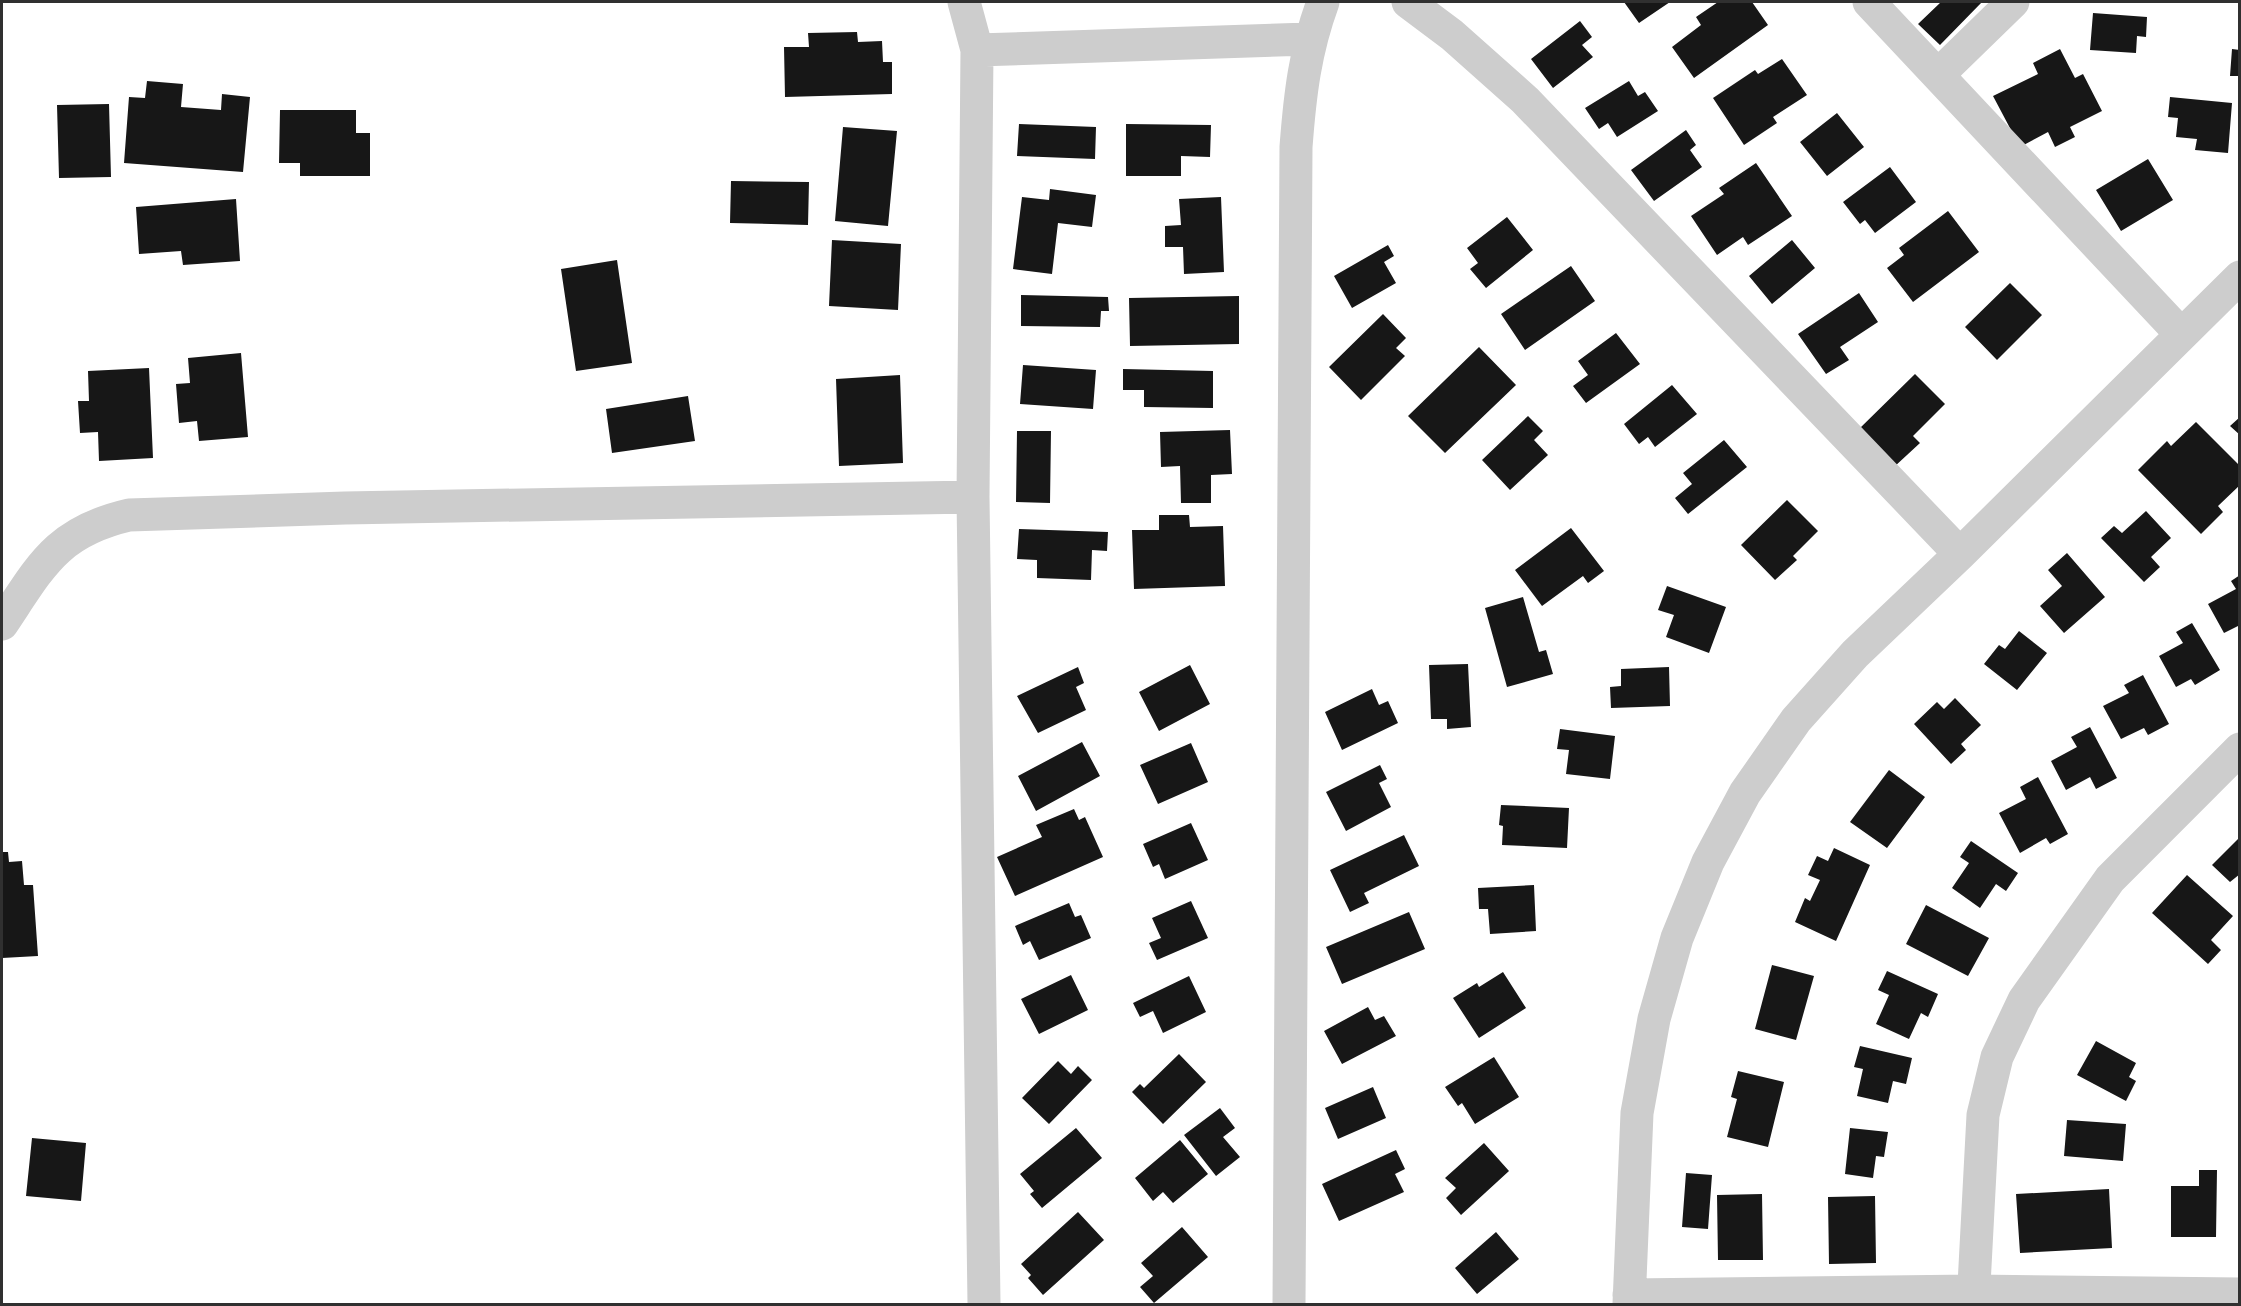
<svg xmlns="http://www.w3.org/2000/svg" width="2241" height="1306" viewBox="0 0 2241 1306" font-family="'Sofia Sans Condensed',sans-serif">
	<rect width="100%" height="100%" fill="#fff"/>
	<!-- building -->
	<path fill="#171717" d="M1624,2h46l-31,21z
		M1718,2h34l16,23 -74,53 -22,-31 29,-22 -5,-8z
		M1941,2h41l-42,43 -22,-21z
		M2093,13l54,4 -1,20 -9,-1 -1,17 -46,-3z
		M1580,21l12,16 -10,8 11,12 -40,31 -22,-29z
		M857,32l1,10 24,-1 1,21h9v32l-107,3 -1,-50h25l-1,-14z
		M2060,49l15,29 8,-4 19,37 -32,16 5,10 -20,10 -7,-15 -28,15 -27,-51 45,-22 -5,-11z
		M2232,49l8,1v26h-10z
		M1782,59l25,36 -34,22 4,6 -33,22 -31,-47 42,-28 3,4z
		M147,81l36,3 -2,23 40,3 1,-16 28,3 -7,75 -119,-9 5,-66 16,1z
		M1629,81l9,15 7,-4 13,19 -41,26 -9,-14 -9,6 -14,-21z
		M2170,97l62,6 -4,50 -33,-3 2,-11 -21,-2 2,-19 -10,-1z
		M109,104l2,73 -52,1 -2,-73z
		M280,110h76v23h14v43h-70v-13h-21z
		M1837,113l27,34 -37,29 -27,-34z
		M1019,124l77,3 -1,32 -78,-3z
		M1126,124l85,1 -1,32 -29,-1v20h-55z
		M843,127l54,4 -9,95 -53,-5z
		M1686,130l10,15 -6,5 12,17 -48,34 -23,-31z
		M2148,159l25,41 -52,31 -25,-41z
		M1756,163l36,53 -44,29 -5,-8 -26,18 -26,-39 33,-22 -5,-6z
		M1890,167l26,35 -41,31 -10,-13 -5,4 -17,-22z
		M731,181l78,1 -1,43 -78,-2z
		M1050,189l46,6 -4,32 -34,-4 -6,51 -39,-5 9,-72 27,3z
		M1221,197l3,75 -40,2 -1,-27h-18v-21l16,-1 -2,-26z
		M236,199l4,62 -57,4 -2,-14 -42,3 -3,-47z
		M1948,211l31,41 -66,50 -26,-34 17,-13 -5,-7z
		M1507,217l26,33 -47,38 -16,-19 8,-6 -11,-15z
		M832,240l69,4 -3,66 -69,-4z
		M1792,240l23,28 -43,36 -23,-28z
		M1388,245l6,11 -10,6 12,21 -44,25 -18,-32z
		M617,260l15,103 -56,8 -15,-102z
		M1571,266l24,35 -70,49 -24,-36z
		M2010,283l32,32 -45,45 -32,-33z
		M1859,293l19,29 -38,25 9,13 -23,14 -28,-40z
		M1021,295l87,2 1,14h-8l-1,16 -79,-1z
		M1239,296v48l-109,2 -1,-48z
		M1383,314l23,24 -10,10 9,8 -44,44 -32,-33z
		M1616,333l24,31 -54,39 -13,-17 15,-11 -10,-14z
		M1479,347l37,38 -71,68 -37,-37z
		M241,353l7,84 -49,4 -2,-20 -18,2 -3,-39 14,-1 -2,-25z
		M1023,365l73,5 -3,39 -73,-5z
		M149,368l4,90 -54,3 -1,-29 -18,1 -2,-32h11l-1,-30z
		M1123,369l90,2v37l-69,-1v-17h-21z
		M1915,374l30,30 -32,32 7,7 -26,24 -36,-37z
		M900,375l3,88 -64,3 -3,-87z
		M1672,385l25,29 -42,33 -7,-10 -9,7 -15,-20z
		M688,396l7,45 -83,12 -6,-44z
		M1528,416l15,15 -9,9 14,15 -38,35 -28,-30z
		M2240,417v18l-10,-9z
		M2196,422l44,44v19l-22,21 5,6 -22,22 -63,-64 29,-29 4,5z
		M1230,430l2,44 -21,1v28h-30l-1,-37 -19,1 -1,-35z
		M1017,431h34l-1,72 -34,-1z
		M1724,440l23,27 -59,47 -13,-16 17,-14 -9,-11z
		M1787,500l31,31 -25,25 4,4 -22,20 -34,-35z
		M2146,511l25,27 -20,19 9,10 -16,15 -43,-44 13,-12 8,7z
		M1159,515h30l1,12 33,-1 2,60 -91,3 -2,-59h27z
		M1571,528l33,43 -16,12 -5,-7 -41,30 -27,-36z
		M1019,529l89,3 -1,19 -15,-1 -1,30 -54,-2v-18l-20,-1z
		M2067,553l38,44 -41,36 -24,-27 22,-20 -14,-16z
		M2240,575v50l-16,8 -16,-29 28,-15 -5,-8z
		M1667,586l59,21 -17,46 -43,-16 8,-22 -16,-5z
		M1523,597l16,55 7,-2 7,24 -46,13 -22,-79z
		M2192,623l28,47 -25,15 -4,-6 -15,8 -17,-31 24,-13 -7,-11z
		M2019,631l28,22 -30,37 -33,-26 15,-19 6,4z
		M1468,664l3,63 -24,2v-10h-16l-2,-54z
		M1190,665l20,39 -51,27 -20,-39z
		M1078,667l6,16 -8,4 10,23 -48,23 -21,-37z
		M1669,667l1,39 -59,2 -1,-21 11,-1v-17z
		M2143,675l26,49 -21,11 -4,-7 -23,11 -18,-33 26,-13 -5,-8z
		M1372,689l7,16 9,-4 10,22 -56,27 -17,-38z
		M1955,698l26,27 -20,19 5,6 -15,14 -37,-40 23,-22 7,7z
		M2090,727l27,51 -21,11 -6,-12 -24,13 -15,-29 26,-14 -6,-10z
		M1560,729l55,7 -5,43 -44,-5 3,-24 -12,-1z
		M1082,742l18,34 -64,35 -18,-35z
		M1191,743l17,39 -50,22 -18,-39z
		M1380,765l7,14 -8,4 12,24 -45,24 -20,-39z
		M1889,770l36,27 -38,51 -37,-26z
		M2038,777l30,57 -18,10 -4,-6 -26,15 -21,-40 27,-14 -6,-12z
		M1501,805l68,3 -2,40 -65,-3 1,-19 -4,-1z
		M1074,809l5,11 6,-3 18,40 -88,39 -18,-39 45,-20 -6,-12z
		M1191,823l17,37 -43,19 -6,-15 -6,3 -10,-23z
		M1404,835l15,31 -55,27 5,10 -19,9 -20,-42z
		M2240,837v37l-10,8 -18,-17z
		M1971,841l47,32 -12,18 -10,-7 -16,24 -28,-20 17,-25 -9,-6z
		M1834,848l36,17 -34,76 -41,-19 10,-24 5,3 10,-21 -12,-5 9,-19 11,5z
		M2,852h6l1,10 13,-1 2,24h9l5,71 -36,2z
		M2187,875l46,41 -22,24 10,10 -13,14 -56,-51z
		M1534,885l2,46 -46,3 -2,-25h-9l-1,-21z
		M1191,901l17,37 -51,22 -8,-17 12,-5 -9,-20z
		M1069,903l6,14 6,-2 10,23 -52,22 -9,-19 -7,4 -8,-19z
		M1926,905l63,33 -21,38 -62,-32z
		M1409,912l16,37 -83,35 -16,-37z
		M1772,965l42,11 -18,64 -41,-11z
		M1887,971l51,23 -10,23 -7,-4 -12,26 -33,-15 13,-29 -11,-5z
		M1503,972l23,36 -47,30 -26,-40 24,-15 2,4z
		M1071,975l17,35 -49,24 -18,-35z
		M1189,976l17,36 -43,21 -10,-22 -13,6 -7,-14z
		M1368,1007l7,13 9,-4 12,20 -54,28 -18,-33z
		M2096,1041l40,22 -7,14 7,4 -10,20 -49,-26z
		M1860,1046l52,12 -6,26 -13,-3 -5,22 -31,-7 6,-27 -9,-2z
		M1179,1054l27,28 -43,42 -31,-32 8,-8 4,4z
		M1494,1057l25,40 -44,27 -13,-21 -4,3 -13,-19z
		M1058,1061l13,13 7,-8 14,14 -43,44 -27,-26z
		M1738,1071l46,11 -16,65 -41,-10 10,-38 -6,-2z
		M1373,1087l13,31 -48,21 -13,-31z
		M1220,1108l15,20 -12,9 17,20 -24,19 -32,-41z
		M2067,1120l59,4 -3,37 -59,-5z
		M1076,1128l26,30 -60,50 -12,-14 4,-3 -14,-17z
		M1850,1128l38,4 -4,25 -8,-1 -3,22 -28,-4z
		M32,1138l54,5 -5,58 -55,-5z
		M1180,1140l28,34 -35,29 -10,-11 -10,9 -18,-23z
		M1484,1143l25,28 -48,44 -15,-17 10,-10 -11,-10z
		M1396,1150l9,19 -10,5 9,18 -65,29 -17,-37z
		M2199,1170h18l-1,67h-45v-51h28z
		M1686,1173l26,2 -4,54 -26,-2z
		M2109,1189l3,59 -92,5 -4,-59z
		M1762,1194l1,66h-45l-1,-65z
		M1875,1196l1,67 -47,1 -1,-67z
		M1078,1212l26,28 -61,55 -15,-17 3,-3 -10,-11z
		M1182,1227l26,30 -54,46 -14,-16 13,-11 -12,-13z
		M1496,1232l23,27 -42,35 -22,-26z"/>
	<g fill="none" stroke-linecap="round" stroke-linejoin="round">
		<!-- minor -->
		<path stroke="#cdcdcd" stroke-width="33" d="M964,2l13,48
			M1408,2l44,33 73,65 435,454
			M1869,2l312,332
			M1939,74l74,-72
			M2,624c39,-58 54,-92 127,-109l216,-7 628,-11
			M1629,1295l344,-4 267,3
			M984,1304l-11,-807 4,-447 332,-11
			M1289,1304l7,-1157c4,-53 9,-96 27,-145
			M1629,1304l8,-191 17,-94 23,-81 31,-76 37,-69 51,-73 59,-66 105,-100 280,-277
			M1973,1304l10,-189 14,-58 27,-57 86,-121 130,-130"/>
	</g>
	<!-- border -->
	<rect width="2241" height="1306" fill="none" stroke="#303030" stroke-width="6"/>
</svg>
